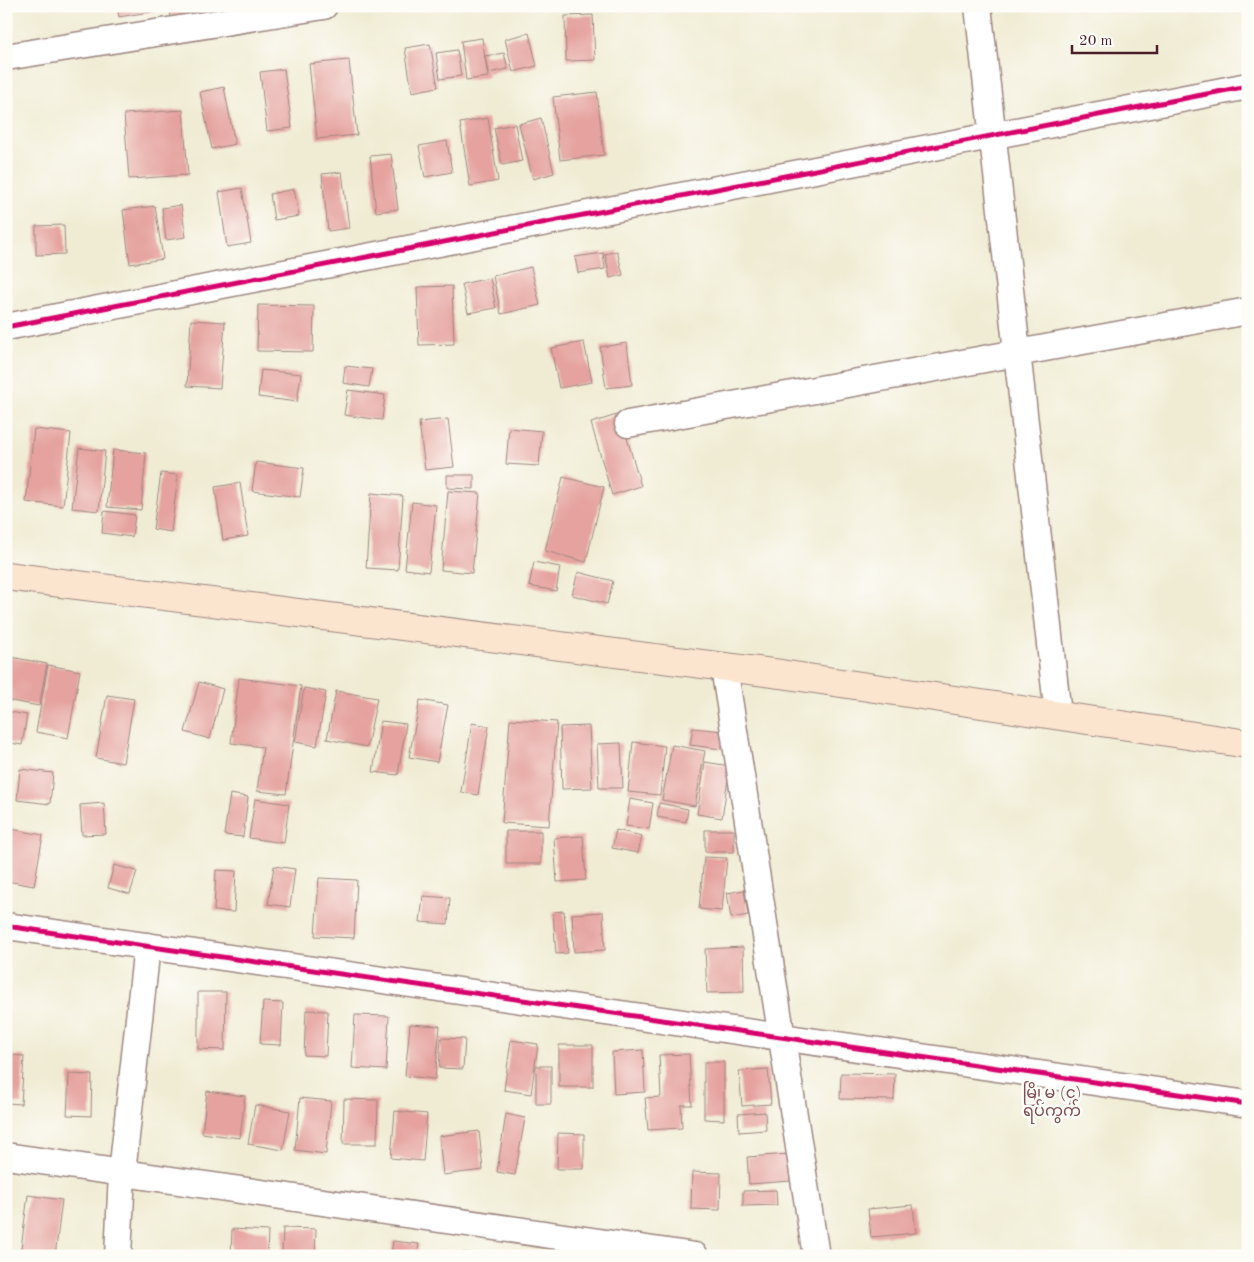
<svg xmlns="http://www.w3.org/2000/svg" width="1254" height="1262" viewBox="0 0 1254 1262" font-family="'Old Standard TT','Noto Sans Myanmar',serif">
	<rect width="100%" height="100%" fill="#fdfcf7"/>
	<filter id="ink" filterUnits="userSpaceOnUse"><feTurbulence type="fractalNoise" baseFrequency=".02" numOctaves="2"/><feDisplacementMap in="SourceGraphic" scale="10" xChannelSelector="R" yChannelSelector="G"/><feConvolveMatrix kernelMatrix="1 2 1 2 8 2 1 2 1" color-interpolation-filters="sRGB"/></filter>
	<filter id="wash" filterUnits="userSpaceOnUse"><feTurbulence type="fractalNoise" baseFrequency=".0096" numOctaves="4" result="noise"/><feDisplacementMap in="SourceGraphic" scale="20" xChannelSelector="R" yChannelSelector="G"/><feGaussianBlur stdDeviation="1.12" result="paint"/><feColorMatrix in="noise" values="0 0 0 0 0 0 0 0 0 0 0 0 0 0 0 0 0 1.4 0 .05"/><feComposite in="paint" operator="in"/></filter>
	<g filter="url(#wash)">
		<rect width="100%" height="100%" fill="#f0ecd4"/>
		<g id="blocks">
			<!-- building -->
			<path fill="#e5a29e" d="M117,6h37l1,5 -36,6z
				M169,6h28l1,7 -27,4z
				M593,15l2,45 -29,1 -1,-45z
				M529,33l8,33 -24,6 -8,-33z
				M482,38l6,39 -22,3 -5,-39z
				M430,44l8,43 -26,5 -7,-44z
				M457,50l4,26 -21,3 -4,-26z
				M504,53l4,16 -20,4 -3,-17z
				M349,60l8,75 -40,4 -8,-75z
				M284,69l8,59 -25,3 -7,-59z
				M224,87l11,57 -23,5 -12,-57z
				M597,92l7,63 -44,5 -7,-63z
				M183,110l5,65 -59,4 -5,-65z
				M488,118l10,63 -28,5 -10,-63z
				M541,118l13,55 -21,6 -14,-55z
				M515,124l7,37 -20,4 -8,-37z
				M447,141l5,31 -27,5 -6,-31z
				M391,154l7,55 -22,3 -6,-56z
				M342,172l7,56 -21,3 -6,-57z
				M242,188l9,55 -24,4 -8,-55z
				M294,189l5,27 -25,4 -4,-26z
				M181,205l5,32 -20,3 -4,-32z
				M155,206l8,53 -33,5 -7,-54z
				M64,225l1,29 -29,1v-29z
				M617,251l6,24 -13,3 -5,-24z
				M603,253l2,16 -27,4 -3,-16z
				M531,267l9,38 -39,9 -8,-38z
				M490,278l6,30 -28,5 -6,-29z
				M452,286l2,58 -35,1 -2,-58z
				M258,305l56,1 -1,46 -56,-1z
				M191,320l34,2 -5,66 -33,-2z
				M584,342l8,40 -33,6 -8,-40z
				M627,343l5,42 -26,3 -6,-41z
				M345,366l27,3 -3,18 -26,-4z
				M261,370l40,4 -4,28 -39,-5z
				M348,390l37,5 -3,25 -38,-5z
				M620,414l21,72 -29,9 -21,-72z
				M448,419l6,48 -29,3 -6,-48z
				M509,428l33,3 -3,35 -33,-2z
				M34,429l37,4 -8,73 -37,-4z
				M79,448l26,3 -6,60 -27,-3z
				M113,450l33,3 -5,57 -34,-3z
				M256,462l48,6 -4,29 -48,-6z
				M161,473l17,2 -7,57 -18,-3z
				M447,475h27v14l-27,-1z
				M563,477l41,10 -18,75 -41,-11z
				M240,483l8,53 -25,4 -8,-53z
				M448,491l32,2 -8,80 -31,-3z
				M371,493l32,3 -5,74 -32,-2z
				M412,502l24,3 -7,67 -24,-3z
				M104,511l31,4 -3,22 -30,-4z
				M534,562l26,5 -4,24 -27,-5z
				M578,572l35,9 -6,23 -35,-9z
				M6,656l41,8 -8,42 -33,-6z
				M48,665l32,6 -12,67 -32,-6z
				M239,678l62,8 -15,108 -29,-3 6,-44 -32,-4z
				M199,682l24,7 -13,50 -25,-7z
				M304,688l22,4 -9,54 -22,-4z
				M336,691l41,7 -10,49 -40,-8z
				M107,695l27,4 -11,64 -27,-5z
				M420,700l28,5 -11,57 -28,-5z
				M10,712l17,3 -5,30 -16,-3z
				M510,719l47,3 -8,104 -47,-3z
				M381,721l25,3 -8,51 -25,-3z
				M472,723l17,3 -11,69 -17,-3z
				M589,726l3,62 -30,1 -2,-62z
				M693,728l31,3 -2,18 -32,-4z
				M633,742l32,4 -5,49 -32,-3z
				M621,743l2,45h-24l-2,-44z
				M672,745l33,6 -10,55 -33,-6z
				M705,762l25,4 -8,52 -25,-4z
				M20,769l33,4 -3,31 -33,-4z
				M230,794l18,3 -5,40 -19,-2z
				M255,799l34,5 -5,39 -35,-5z
				M630,799l23,4 -4,26 -23,-3z
				M104,803l2,31 -24,1 -2,-30z
				M659,803l29,6 -2,13 -29,-5z
				M6,828l37,7 -9,51 -28,-5z
				M616,830l26,6 -4,17 -26,-5z
				M705,830h29v22h-29z
				M506,831h35v33h-35z
				M583,836l3,44 -29,2 -3,-44z
				M704,857l23,1 -5,53 -23,-2z
				M114,865l23,6 -7,23 -22,-6z
				M274,866l21,3 -5,38 -22,-3z
				M216,870l20,1 -2,41 -20,-1z
				M319,878l38,2 -3,58 -39,-2z
				M744,890l4,25 -17,3 -4,-25z
				M423,896l27,2 -2,26 -28,-2z
				M564,911l4,42 -12,1 -3,-42z
				M603,912l2,38 -31,2 -2,-38z
				M743,947l1,45 -37,1 -2,-44z
				M198,992h28l-1,58 -27,-1z
				M263,1002l20,1 -2,42 -21,-1z
				M306,1010l22,1 -2,45 -22,-1z
				M355,1015l34,1 -3,54 -34,-2z
				M410,1024l30,2 -5,53 -30,-3z
				M441,1038l24,1 -2,30 -24,-1z
				M511,1040l27,4 -7,50 -27,-4z
				M559,1045h34v42h-34z
				M643,1050l2,42 -31,2 -2,-42z
				M689,1054l3,51h-11l1,23 -34,2 -3,-32 16,-1 -2,-42z
				M6,1055l18,1 -3,48 -15,-1z
				M704,1062h20v58l-20,-1z
				M536,1066h15v38h-15z
				M768,1069l3,35 -29,2 -3,-35z
				M841,1073l54,1 -1,26 -54,-1z
				M69,1074l23,1 -1,41 -24,-1z
				M207,1091l38,5 -5,42 -38,-5z
				M300,1098l31,3 -5,53 -31,-4z
				M344,1099l34,1 -1,44h-34z
				M255,1105l35,6 -7,39 -35,-6z
				M395,1111l32,3 -4,47 -32,-3z
				M765,1112l1,18 -27,2 -1,-18z
				M506,1114l19,4 -10,57 -18,-3z
				M479,1131l4,39 -40,5 -4,-39z
				M558,1133l26,1v35h-27z
				M790,1154l1,27 -42,3 -2,-27z
				M692,1172l29,1 -1,37 -29,-1z
				M776,1190l1,15 -34,1v-15z
				M28,1195l34,5 -7,56h-35z
				M913,1205l3,28 -45,4 -3,-28z
				M283,1228l33,1 -1,27h-33z
				M232,1229l36,2 -1,25h-36z
				M393,1241l26,3 -2,12h-26z
				M437,1251l34,2v3h-34z"/>
		</g>
	</g>
	<g filter="url(#ink)">
		<use href="#blocks" fill-opacity="0" stroke="#9d8680" stroke-width="1"/>
		<g fill="none" stroke-linecap="round" stroke-linejoin="round">
			<defs>
				<path id="minor" d="M978,6l80,709
					M6,57l318,-51
					M6,327l1242,-241
					M628,424l620,-113
					M724,667l92,589
					M6,926l1242,178
					M6,1156l689,100
					M118,1256l4,-83 25,-227"/>
				<path id="secondary" d="M6,576l775,98 467,70"/>
			</defs>
			<!-- minor casing -->
			<use href="#minor" stroke="#9d8680" stroke-width="29"/>
			<!-- secondary casing -->
			<use href="#secondary" stroke="#9d8680" stroke-width="30"/>
			<!-- minor -->
			<use href="#minor" stroke="#fff" stroke-width="26"/>
			<!-- secondary -->
			<use href="#secondary" stroke="#fbe5cf" stroke-width="28"/>
			<defs>
				<path id="cycleway" d="M6,327l1242,-241
					M6,926l1242,178"/>
			</defs>
			<!-- cycleway casing -->
			<use href="#cycleway" stroke="#fdfcf7" stroke-width="8"/>
			<!-- cycleway -->
			<use href="#cycleway" stroke="#d6006c" stroke-width="5"/>
		</g>
	</g>
	<g text-anchor="middle" dominant-baseline="central" stroke-width="5" stroke-linejoin="round" paint-order="stroke">
		<!-- quarter labels -->
		<g font-size="16" fill="#804d53" stroke="#fdfcf7">
			<text x="1052" y="1094">မြို့မ (၄)<tspan x="1052" dy="18">ရပ်ကွက်</tspan></text>
		</g>
	</g>
	<!-- margin -->
	<rect width="1254" height="1262" fill="none" stroke="#fdfcf7" stroke-width="25"/>
	<!-- scale -->
	<path d="M1072 45v8h85v-8" fill="none" stroke="#4a1f2b" stroke-width="2.5"/>
	<text x="1079" y="45" font-size="15" fill="#4a1f2b" stroke="#fdfcf7" stroke-width="4" paint-order="stroke">20 m</text>
</svg>
